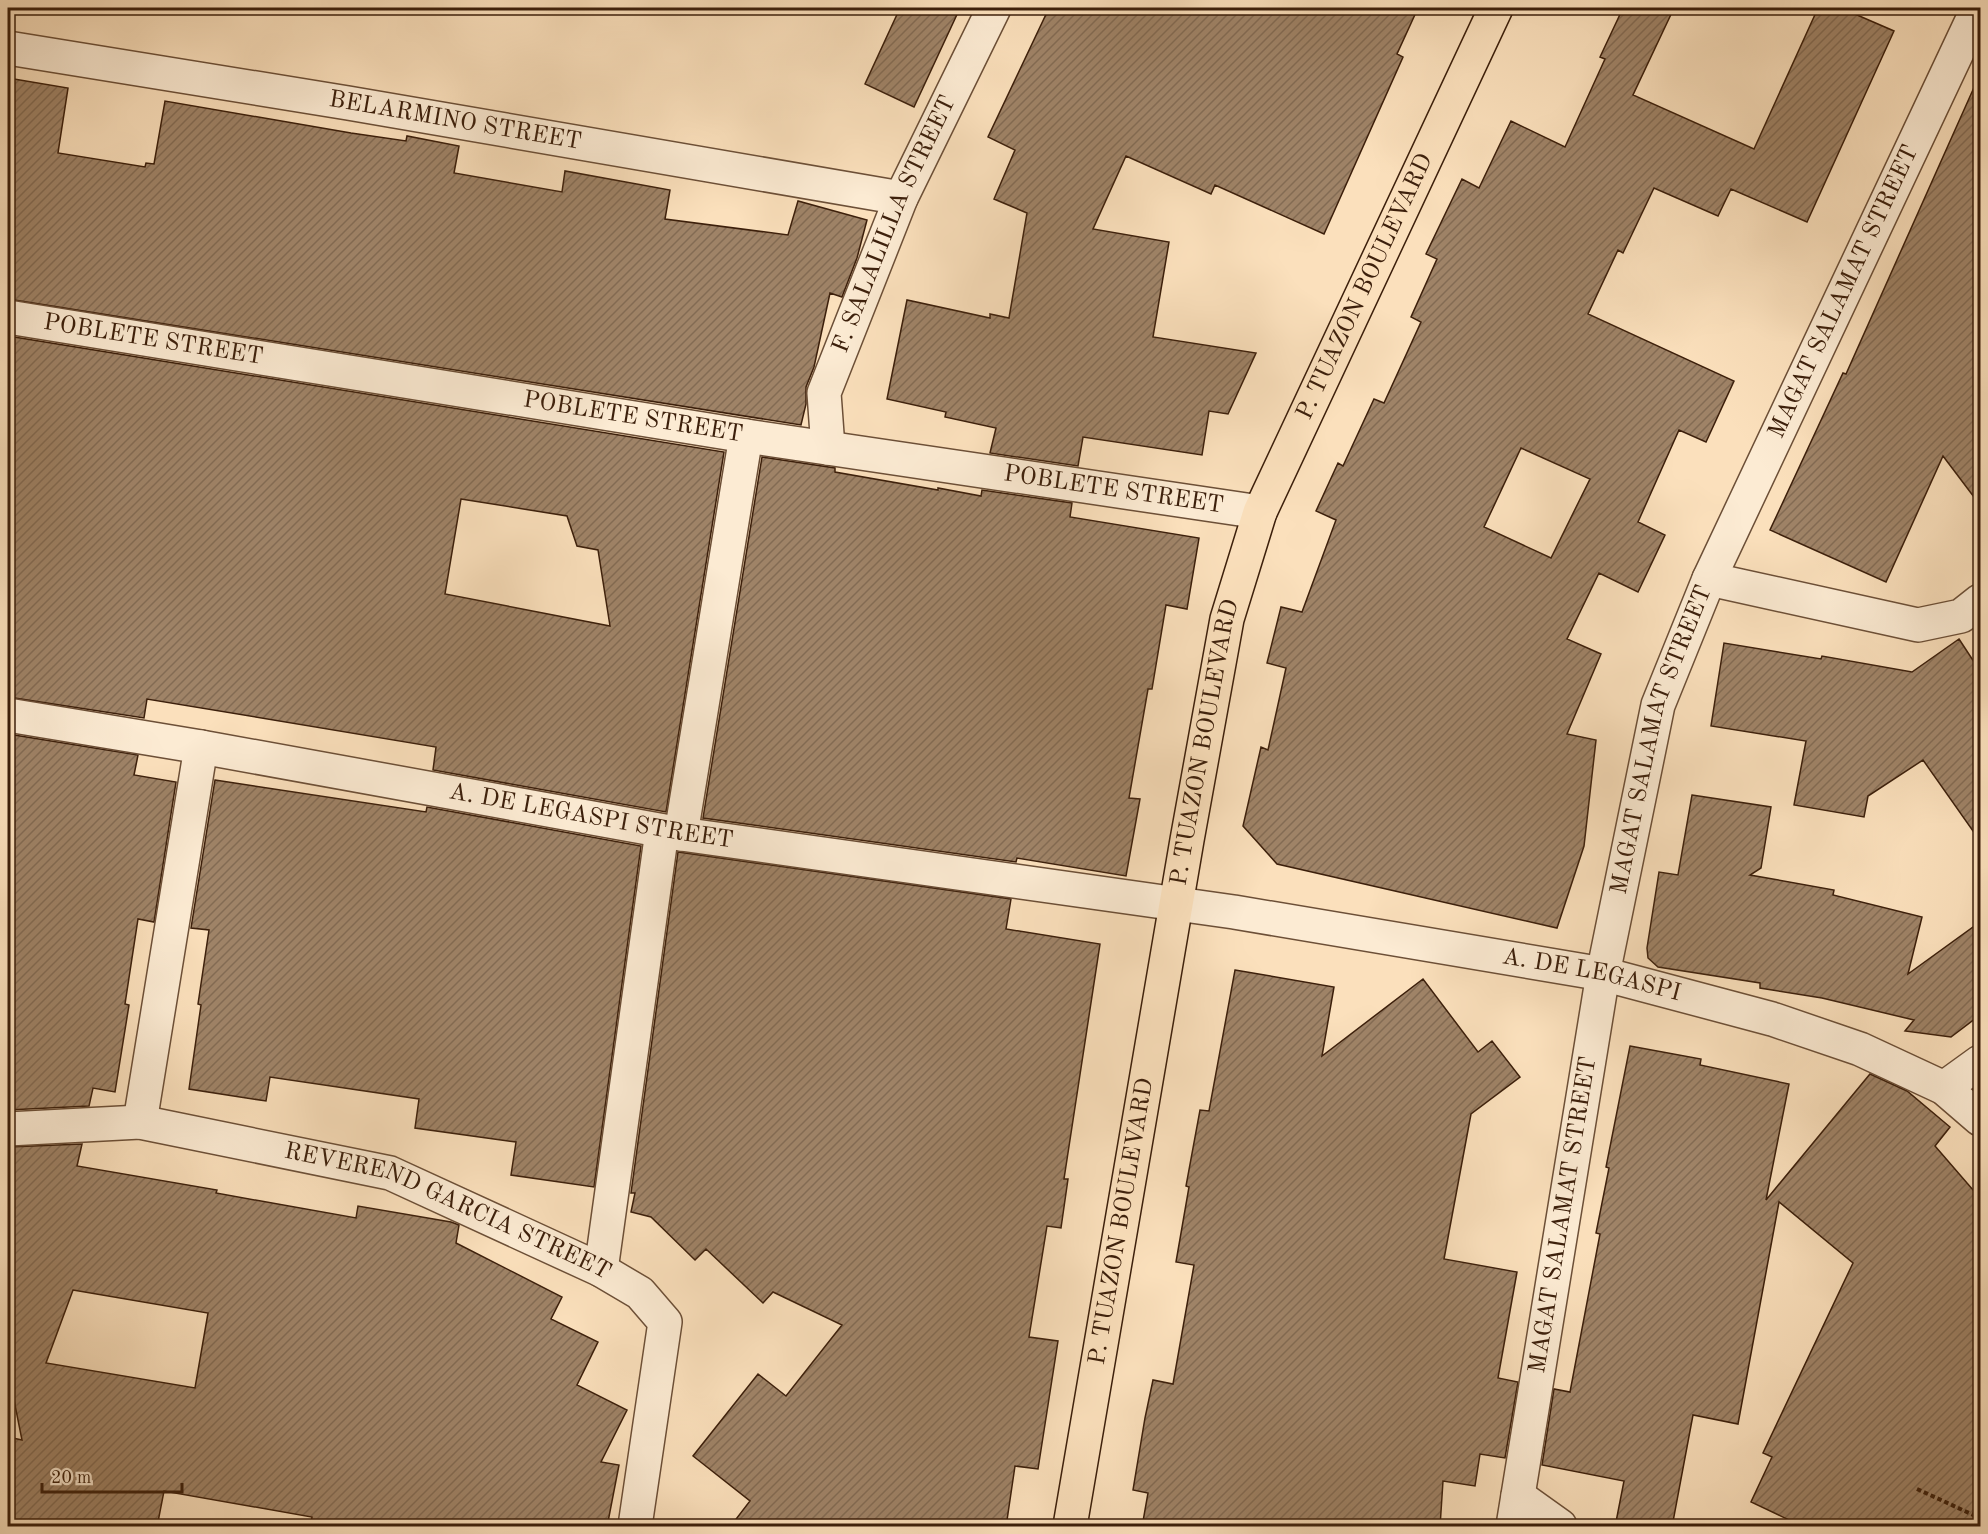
<svg xmlns="http://www.w3.org/2000/svg" width="1988" height="1534" viewBox="0 0 1988 1534" font-family="'Old Standard TT',serif">
	<defs>
		<pattern id="building-hatch" width="6" height="6" patternUnits="userSpaceOnUse" patternTransform="scale(1.5)"><rect width="6" height="6" fill="#9f8367"/><path d="M-1 1l2-2M0 6l6-6M5 7l2-2" fill="none" stroke="#836b53"/></pattern>
	</defs>
	<rect width="100%" height="100%" fill="#fbe0bc"/>
	<filter id="stains"><feTurbulence type="fractalNoise" baseFrequency=".00333" numOctaves="4"/><feColorMatrix values="0 0 0 0 .2 0 0 0 0 .09 0 0 0 0 .02 0 0 0 .5 -.17"/></filter>
	<radialGradient id="worn" r=".72"><stop offset=".6" stop-color="#630" stop-opacity="0"/><stop offset="1" stop-color="#630" stop-opacity=".3"/></radialGradient>
	<!-- building -->
	<path fill="url(#building-hatch)" stroke="#3c1f0b" stroke-width="1.5" fill-rule="evenodd" d="M900,8h60l-46,99 -49,-23z
		M1049,8h369l-21,46 6,3 -79,177 -109,-49 -4,9 -85,-38 -33,73 76,13 -16,95 103,16 -28,61 -19,-3 -7,44 -119,-18 -5,29 -88,-13 6,-25 -51,-11 1,-5 -59,-13 20,-99 83,18v-4l19,4 18,-105 -33,-14 21,-49 -27,-13z
		M1623,8h51l-41,87 121,54 64,-141h23l53,23 -87,191 -76,-33 -13,27 -64,-28 -31,65 -5,-3 -30,64 146,67 -28,61 -27,-12 -41,92 27,13 -27,57 -39,-19 -32,66 34,15 -34,80 29,6 -12,106 -27,82 -280,-64 -34,-38 18,-79 7,3 18,-82 -19,-5 14,-56 21,5 34,-92 -20,-9 22,-48 5,3 31,-67 10,4 37,-81 -10,-5 26,-58 -11,-5 36,-75 17,9 32,-67 54,26 40,-88 -5,-2zM1521,448l69,31 -39,79 -67,-31z
		M1980,74v431l-37,-49 -57,126 -116,-52 73,-157 3,1z
		M8,78l60,10 -10,65 87,14 1,-4 8,1 11,-63 186,32 55,8 1,-5 52,10 -5,27 108,19 3,-21 105,19 -5,29 123,16 10,-34 69,19 -10,38 -15,39 -12,-4 -16,74 -8,20v17l-5,21 -793,-126z
		M8,336l716,116 -58,360 -233,-42 3,-23 -289,-48 -3,19 -136,-21zM461,499l106,17 10,30 21,4 12,76 -165,-32z
		M762,457l73,11v4l103,18v-2l43,8 1,-6 90,13 -2,14 129,21 -12,71 -21,-4 -14,84h-4l-19,109 11,1 -14,77 -109,-18 -1,4 -313,-44z
		M1959,639l21,32v170l-57,-81 -55,36 -4,21 -70,-12 12,-64 -95,-15 13,-83 97,16 1,-3 90,16z
		M8,734l130,21 -4,20 42,7 -22,140 -16,-3 -13,85 4,1 -14,87 -22,-4 -4,18 -81,4z
		M215,780l211,32 1,-5 214,39 -47,341 -83,-12 5,-33 -101,-14 4,-29 -149,-22 -4,24 -77,-12 12,-84 -3,-1 11,-74 -18,-2z
		M1692,795l79,12 -10,61 -11,7 84,15 -1,5 89,22 -14,57 72,-52v93l-29,22 -46,-6 9,-11 -92,-22 -62,-10v-5l-102,-16 -10,-9 -1,-10 12,-76 19,3z
		M678,852l333,47 -5,30 94,15 -36,235h4l-7,49 -14,-2 -18,111 29,4 -20,128 -23,-3 -9,61h-276l20,-26 -57,-45 65,-82 28,22 56,-71 -69,-33 -10,11 -57,-54 -11,11 -44,-43 -20,-5 4,-19h-4z
		M1235,970l99,17 -12,69 101,-77 55,73 14,-11 28,36 -49,37 -27,145 73,13 -19,106 20,4 -13,76 -25,-4 -5,32 -32,-5 -3,46h-298l6,-34 -15,-3 12,-72 8,-38 20,4 21,-119 -18,-3 13,-75 -3,-1 14,-76 9,1z
		M1630,1046l71,13 -1,6 89,19 -23,116 104,-126 37,17 43,36 -15,19 45,52v329h-176l-53,-25 21,-45 -9,-4 90,-190 -74,-61 -41,222 -45,-9 -21,112h-57l9,-46 -82,-16 12,-76 16,3 30,-158 -4,-1 13,-65 -3,-1z
		M82,1144l-5,22 140,24 -1,3 140,25 2,-12 93,16 8,3 -3,18 106,54 -11,22 47,23 -21,43 50,25 -26,52 18,3 -12,62h-297l2,-10 -148,-26 -7,36h-149v-90l14,3 -14,-70v-223zM73,1290l135,23 -13,75 -149,-25z"/>
	<g fill="none" stroke-linecap="round" stroke-linejoin="round">
		<defs>
			<g id="minor">
				<path id="s1" d="M8,48l340,55 553,95"/>
				<path id="s2" d="M8,317l738,119 514,76"/>
				<path id="s3" d="M828,448l-4,-55 77,-195 93,-190"/>
				<path d="M1709,579l209,46 43,-9 19,-15"/>
				<path id="s4" d="M8,715l193,32 480,87 553,78 369,62 169,45 88,30 84,39 36,31"/>
				<path d="M681,834l65,-398"/>
				<path d="M1944,1088l36,-26"/>
				<path d="M140,1122l61,-375"/>
				<path id="s5" d="M8,1129l132,-7 250,51 211,97 39,23 25,29 -30,204"/>
				<path d="M601,1270l61,-439"/>
				<path d="M1518,1496l42,30"/>
				<path id="s6" d="M1513,1526l90,-552 55,-269 51,-126 269,-571"/>
			</g>
			<g id="major">
				<path id="s7" d="M1070,1526l117,-686 40,-221 33,-107 236,-504"/>
			</g>
		</defs>
		<!-- minor casing -->
		<use href="#minor" stroke="#6c4f37" stroke-width="36"/>
		<!-- major casing -->
		<use href="#major" stroke="#3c1f0b" stroke-width="36"/>
		<!-- path -->
		<path stroke="#3c1f0b" stroke-width="4" stroke-dasharray="4.5 3" stroke-linecap="butt" d="M1917,1489l63,29"/>
		<!-- minor -->
		<use href="#minor" stroke="#fcebd3" stroke-width="33"/>
		<!-- major -->
		<use href="#major" stroke="#fbe0bc" stroke-width="33"/>
	</g>
	<g text-anchor="middle" dominant-baseline="central" stroke-width="4.5" stroke-linejoin="round" paint-order="stroke">
		<!-- street labels -->
		<g font-size="24" fill="#3c1f0b" stroke="#fcebd3">
			<text stroke="none"><textPath href="#s1" startOffset="453">BELARMINO STREET</textPath></text>
			<text stroke="none"><textPath href="#s3" startOffset="238">F. SALALILLA STREET</textPath></text>
			<text stroke="none"><textPath href="#s7" startOffset="1281">P. TUAZON BOULEVARD</textPath></text>
			<text stroke="none"><textPath href="#s6" startOffset="1287">MAGAT SALAMAT STREET</textPath></text>
			<text stroke="none"><textPath href="#s2" startOffset="147">POBLETE STREET</textPath></text>
			<text stroke="none"><textPath href="#s2" startOffset="633">POBLETE STREET</textPath></text>
			<text stroke="none"><textPath href="#s2" startOffset="1119">POBLETE STREET</textPath></text>
			<text stroke="none"><textPath href="#s6" startOffset="801">MAGAT SALAMAT STREET</textPath></text>
			<text stroke="none"><textPath href="#s7" startOffset="795">P. TUAZON BOULEVARD</textPath></text>
			<text stroke="none"><textPath href="#s4" startOffset="592">A. DE LEGASPI STREET</textPath></text>
			<text stroke="none"><textPath href="#s4" startOffset="1605">A. DE LEGASPI</textPath></text>
			<text stroke="none"><textPath href="#s5" startOffset="454">REVEREND GARCIA STREET</textPath></text>
			<text stroke="none"><textPath href="#s6" startOffset="315">MAGAT SALAMAT STREET</textPath></text>
			<text stroke="none"><textPath href="#s7" startOffset="309">P. TUAZON BOULEVARD</textPath></text>
		</g>
	</g>
	<!-- margin -->
	<rect width="1988" height="1534" fill="none" stroke="#fbe0bc" stroke-width="30"/>
	<rect x="9" y="9" width="1970" height="1516" fill="none" stroke="#3c1f0b" stroke-width="3"/>
	<rect x="15" y="15" width="1958" height="1504" fill="none" stroke="#3c1f0b" stroke-width="1.5"/>
	<!-- scale -->
	<path d="M42 1483v9h140v-9" fill="none" stroke="#3c1f0b" stroke-width="3"/>
	<text x="51" y="1483" font-size="18" fill="#3c1f0b" stroke="#fcebd3" stroke-width="4.5" paint-order="stroke">20 m</text>
	<rect width="100%" height="100%" filter="url(#stains)"/>
	<rect width="100%" height="100%" fill="url(#worn)"/>
</svg>
